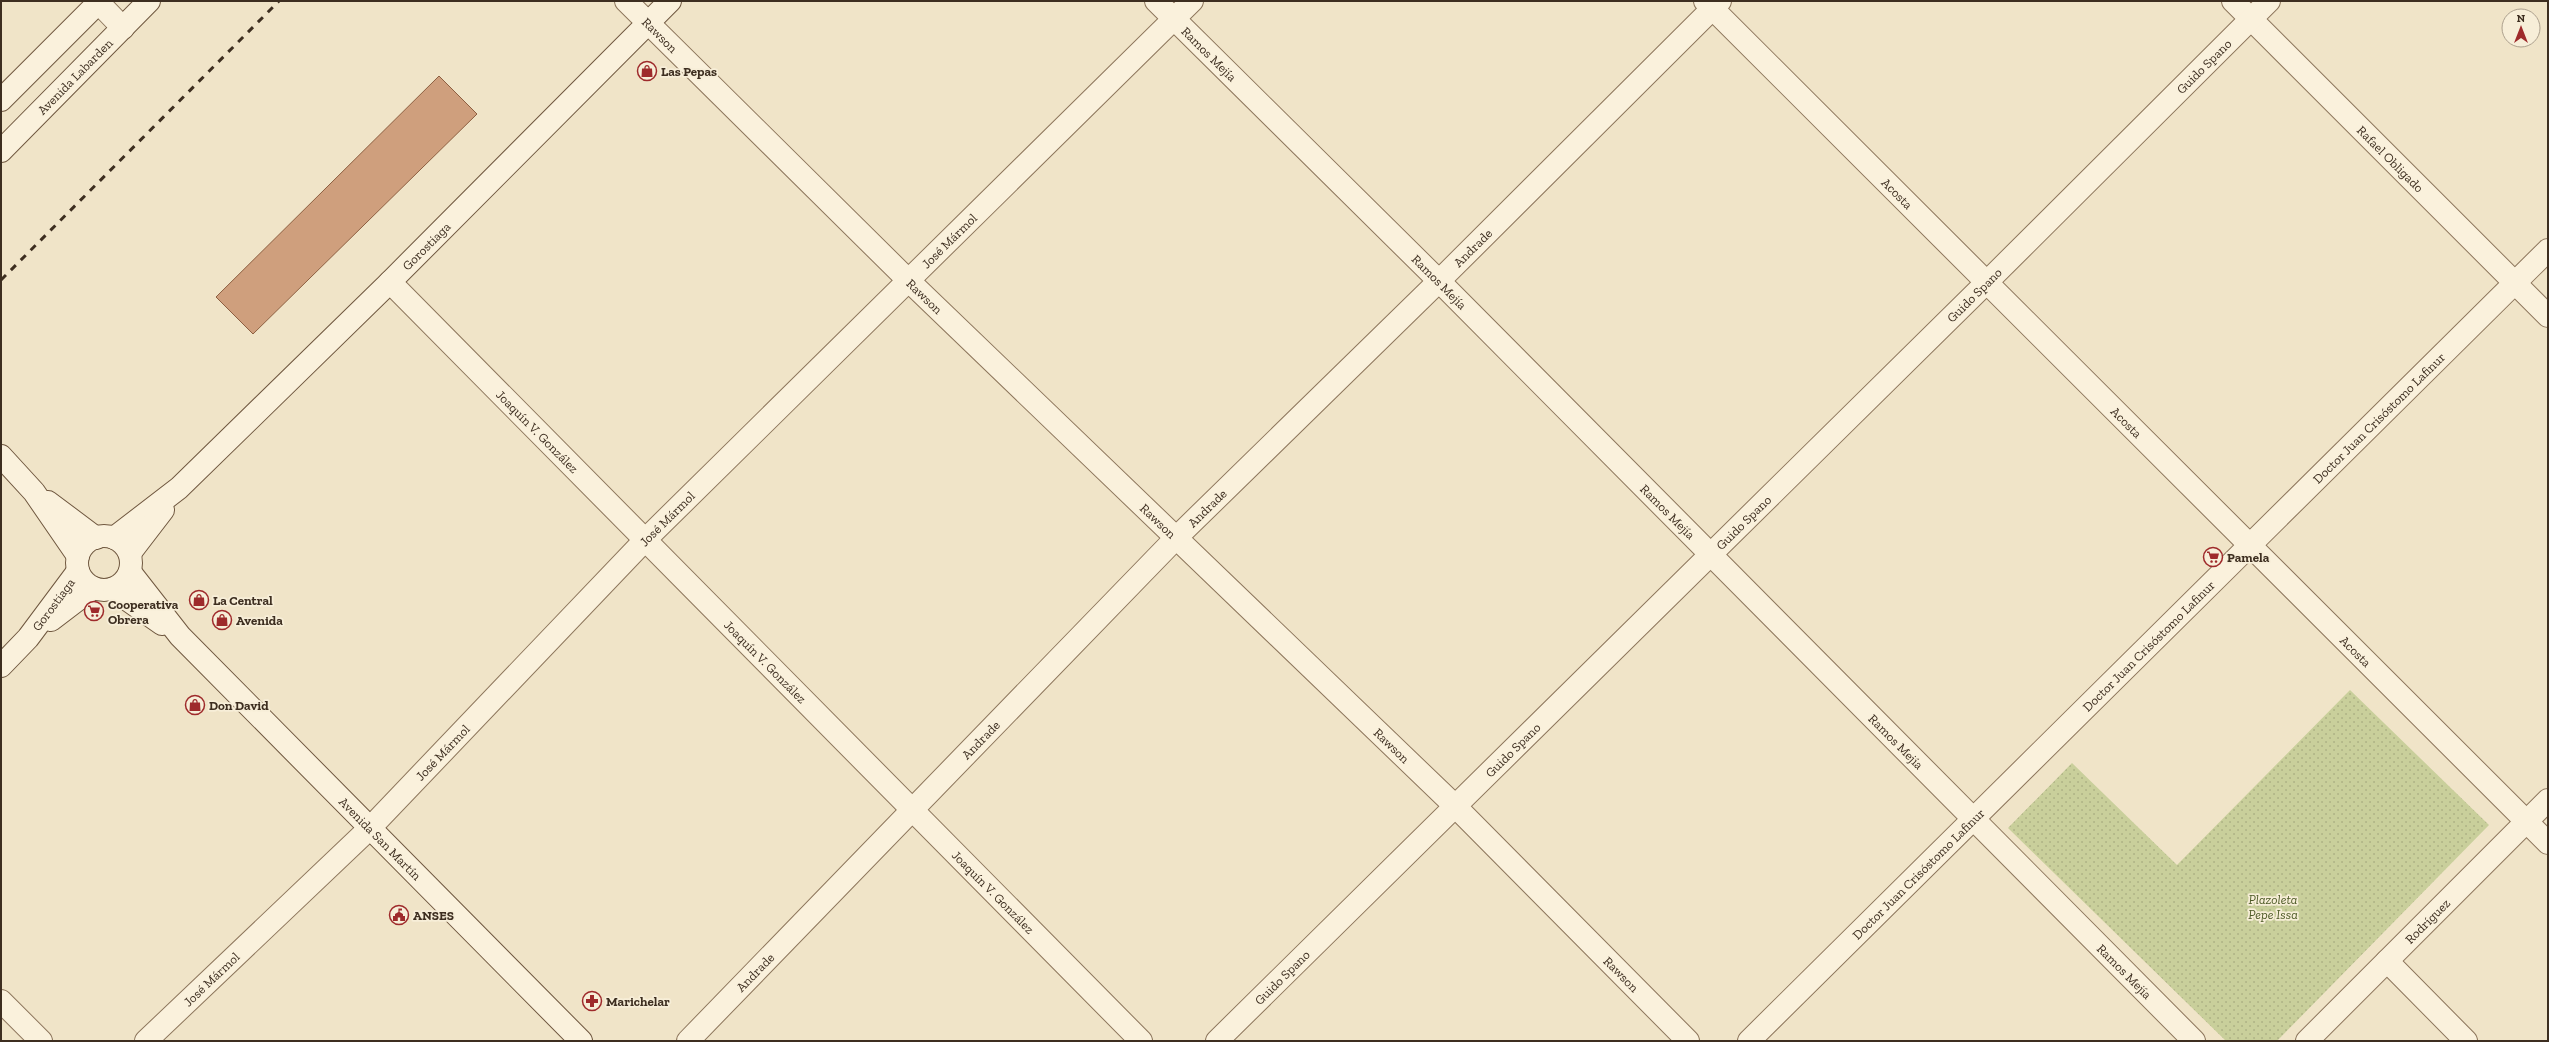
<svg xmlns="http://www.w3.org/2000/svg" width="2549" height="1042" viewBox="0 0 2549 1042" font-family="'Zilla Slab',serif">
	<defs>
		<pattern id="park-dots" width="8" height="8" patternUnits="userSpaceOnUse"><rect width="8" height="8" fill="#c9cf9b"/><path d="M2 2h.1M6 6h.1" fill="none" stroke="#aeb285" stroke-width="1.8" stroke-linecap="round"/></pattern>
	</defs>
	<rect width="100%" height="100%" fill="#f0e4c8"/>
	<!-- park -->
	<path fill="url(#park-dots)" d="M2350,690l139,135 -212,216h-51l-218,-213 64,-65 105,102z"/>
	<!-- building -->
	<path fill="#cf9f7d" stroke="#8d5f41" d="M439,76l38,38 -224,220 -37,-37z"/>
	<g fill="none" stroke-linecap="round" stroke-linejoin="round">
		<defs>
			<g id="street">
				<path d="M97,1l26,27"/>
				<path id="s1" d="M626,1l283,280 545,524 234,236"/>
				<path id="s2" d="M1156,1l283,280 755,760"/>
				<path id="s3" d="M1705,1l843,842"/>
				<path id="s4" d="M2233,1l315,315"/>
				<path id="s5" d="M390,282l751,759"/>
				<path d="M2387,961l79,80"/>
				<path d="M1,1001l40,40"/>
				<path id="s6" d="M146,1041l225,-214 275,-288 546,-538"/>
				<path id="s7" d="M688,1041l488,-503 263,-257 281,-280"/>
				<path id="s8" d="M1217,1041l770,-759 282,-281"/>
				<path id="s9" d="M1749,1041l799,-791"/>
				<path id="s10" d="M2307,1041l241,-241"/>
			</g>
			<g id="secondary">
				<path d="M1,100l99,-99"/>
				<path id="s11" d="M1,151l148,-150"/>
				<path d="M1,456l33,36 44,64"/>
				<path d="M48,502l48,36"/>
				<circle cx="104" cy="563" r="27"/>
				<path id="s12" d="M114,538l65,-50 211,-206 280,-281"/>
				<path d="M130,553l33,-43"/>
				<path id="s13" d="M130,572l50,64 401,405"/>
				<path d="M112,589l50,35"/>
				<path d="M51,620l42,-32"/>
				<path id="s14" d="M1,666l27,-28 50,-67"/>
			</g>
		</defs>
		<!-- street casing -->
		<use href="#street" stroke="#8d765c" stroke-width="24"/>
		<!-- secondary casing -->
		<use href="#secondary" stroke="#6f573f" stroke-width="24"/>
		<!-- street -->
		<use href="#street" stroke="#faf1dc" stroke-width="22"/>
		<!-- secondary -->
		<use href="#secondary" stroke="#faf1dc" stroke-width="22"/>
		<!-- rail -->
		<path stroke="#3d2e20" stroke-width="3" stroke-dasharray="7 7" stroke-linecap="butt" d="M1,280l278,-279"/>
	</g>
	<!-- icons -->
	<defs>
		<symbol id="shop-ring" viewBox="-11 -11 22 22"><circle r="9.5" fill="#f7eed8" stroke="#9e2a2b" stroke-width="1.5"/><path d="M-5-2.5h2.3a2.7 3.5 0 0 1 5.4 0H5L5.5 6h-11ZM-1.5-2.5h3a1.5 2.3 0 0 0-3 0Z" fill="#9e2a2b"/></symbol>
		<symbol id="supermarket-ring" viewBox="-11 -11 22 22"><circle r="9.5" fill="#f7eed8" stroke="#9e2a2b" stroke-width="1.5"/><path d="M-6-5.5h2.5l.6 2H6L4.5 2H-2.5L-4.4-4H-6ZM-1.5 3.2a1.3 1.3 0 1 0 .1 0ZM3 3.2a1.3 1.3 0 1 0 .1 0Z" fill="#9e2a2b"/></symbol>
		<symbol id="civic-ring" viewBox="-11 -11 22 22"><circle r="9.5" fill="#f7eed8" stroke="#9e2a2b" stroke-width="1.5"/><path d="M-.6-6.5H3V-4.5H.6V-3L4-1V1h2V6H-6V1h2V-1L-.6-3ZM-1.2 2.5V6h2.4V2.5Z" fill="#9e2a2b"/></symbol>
		<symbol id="pharmacy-ring" viewBox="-11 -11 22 22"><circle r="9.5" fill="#f7eed8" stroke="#9e2a2b" stroke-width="1.5"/><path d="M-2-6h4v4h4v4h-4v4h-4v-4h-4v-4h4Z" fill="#9e2a2b"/></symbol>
	</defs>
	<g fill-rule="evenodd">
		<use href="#shop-ring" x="636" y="60" width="22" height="22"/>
		<use href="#supermarket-ring" x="2202" y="546" width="22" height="22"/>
		<use href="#shop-ring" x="188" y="589" width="22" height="22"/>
		<use href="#supermarket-ring" x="83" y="600" width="22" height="22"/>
		<use href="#shop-ring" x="211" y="609" width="22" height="22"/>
		<use href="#shop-ring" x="184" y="694" width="22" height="22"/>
		<use href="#civic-ring" x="388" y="904" width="22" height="22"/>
		<use href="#pharmacy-ring" x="581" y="990" width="22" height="22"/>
	</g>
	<g text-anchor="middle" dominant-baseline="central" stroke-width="3.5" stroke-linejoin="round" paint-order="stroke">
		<!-- street labels -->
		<g font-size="13" fill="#3d2e20" stroke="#f7eed8">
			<text stroke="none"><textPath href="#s1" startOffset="48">Rawson</textPath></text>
			<text stroke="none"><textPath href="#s2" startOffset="75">Ramos Mejía</textPath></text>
			<text stroke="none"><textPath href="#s8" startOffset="1387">Guido Spano</textPath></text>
			<text stroke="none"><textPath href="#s11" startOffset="105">Avenida Labarden</textPath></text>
			<text stroke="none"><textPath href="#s4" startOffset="223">Rafael Obligado</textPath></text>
			<text stroke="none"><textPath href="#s3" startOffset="272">Acosta</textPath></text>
			<text stroke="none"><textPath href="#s6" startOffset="1134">José Mármol</textPath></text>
			<text stroke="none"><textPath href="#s12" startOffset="428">Gorostiaga</textPath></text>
			<text stroke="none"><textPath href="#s7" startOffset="1116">Andrade</textPath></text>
			<text stroke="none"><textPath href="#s2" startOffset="399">Ramos Mejía</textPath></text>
			<text stroke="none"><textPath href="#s8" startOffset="1063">Guido Spano</textPath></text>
			<text stroke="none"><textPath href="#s1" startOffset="420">Rawson</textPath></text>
			<text stroke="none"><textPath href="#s9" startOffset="886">Doctor Juan Crisóstomo Lafinur</textPath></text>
			<text stroke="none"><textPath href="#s3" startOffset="596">Acosta</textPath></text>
			<text stroke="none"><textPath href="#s5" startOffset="210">Joaquín V. González</textPath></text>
			<text stroke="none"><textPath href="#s7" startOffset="744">Andrade</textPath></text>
			<text stroke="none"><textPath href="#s2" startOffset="723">Ramos Mejía</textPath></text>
			<text stroke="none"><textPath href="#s6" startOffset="738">José Mármol</textPath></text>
			<text stroke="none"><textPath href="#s1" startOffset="744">Rawson</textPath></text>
			<text stroke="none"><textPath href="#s8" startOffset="739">Guido Spano</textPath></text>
			<text stroke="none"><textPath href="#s14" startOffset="81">Gorostiaga</textPath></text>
			<text stroke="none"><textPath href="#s9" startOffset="562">Doctor Juan Crisóstomo Lafinur</textPath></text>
			<text stroke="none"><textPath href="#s3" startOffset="920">Acosta</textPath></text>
			<text stroke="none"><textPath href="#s5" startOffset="534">Joaquín V. González</textPath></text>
			<text stroke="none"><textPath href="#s7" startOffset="420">Andrade</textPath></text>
			<text stroke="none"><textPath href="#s2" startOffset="1047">Ramos Mejía</textPath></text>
			<text stroke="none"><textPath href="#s1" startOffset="1068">Rawson</textPath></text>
			<text stroke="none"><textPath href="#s8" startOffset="415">Guido Spano</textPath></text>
			<text stroke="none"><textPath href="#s6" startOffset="414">José Mármol</textPath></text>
			<text stroke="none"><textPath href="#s13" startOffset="366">Avenida San Martín</textPath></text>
			<text stroke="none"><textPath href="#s9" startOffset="238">Doctor Juan Crisóstomo Lafinur</textPath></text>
			<text stroke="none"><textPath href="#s5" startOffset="858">Joaquín V. González</textPath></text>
			<text stroke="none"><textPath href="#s10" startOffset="170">Rodríguez</textPath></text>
			<text stroke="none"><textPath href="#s7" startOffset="96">Andrade</textPath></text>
			<text stroke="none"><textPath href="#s2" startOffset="1371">Ramos Mejía</textPath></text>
			<text stroke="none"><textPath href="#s1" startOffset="1392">Rawson</textPath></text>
			<text stroke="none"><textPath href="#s8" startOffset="91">Guido Spano</textPath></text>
			<text stroke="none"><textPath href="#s6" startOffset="90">José Mármol</textPath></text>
		</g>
		<!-- poi labels -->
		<g font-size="13" font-weight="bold" fill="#3d2e20" stroke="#f7eed8" text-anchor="start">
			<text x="661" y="71">Las Pepas</text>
			<text x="2227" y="557">Pamela</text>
			<text x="213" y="600">La Central</text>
			<text x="108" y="604">Cooperativa<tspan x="108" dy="15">Obrera</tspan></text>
			<text x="236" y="620">Avenida</text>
			<text x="209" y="705">Don David</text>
			<text x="413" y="915">ANSES</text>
			<text x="606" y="1001">Marichelar</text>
		</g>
		<!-- park labels -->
		<g font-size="13" font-style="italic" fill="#4d5a26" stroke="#f7eed8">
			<text x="2273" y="899">Plazoleta<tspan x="2273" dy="15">Pepe Issa</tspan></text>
		</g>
	</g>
	<!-- border -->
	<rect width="2549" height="1042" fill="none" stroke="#3d2e20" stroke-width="4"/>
	<!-- north arrow -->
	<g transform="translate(2521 28)"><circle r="19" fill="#f7eed8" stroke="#ada18e"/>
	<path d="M0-3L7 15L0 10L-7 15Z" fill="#9e2a2b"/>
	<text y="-6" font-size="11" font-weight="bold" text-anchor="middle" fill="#3d2e20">N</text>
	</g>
</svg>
